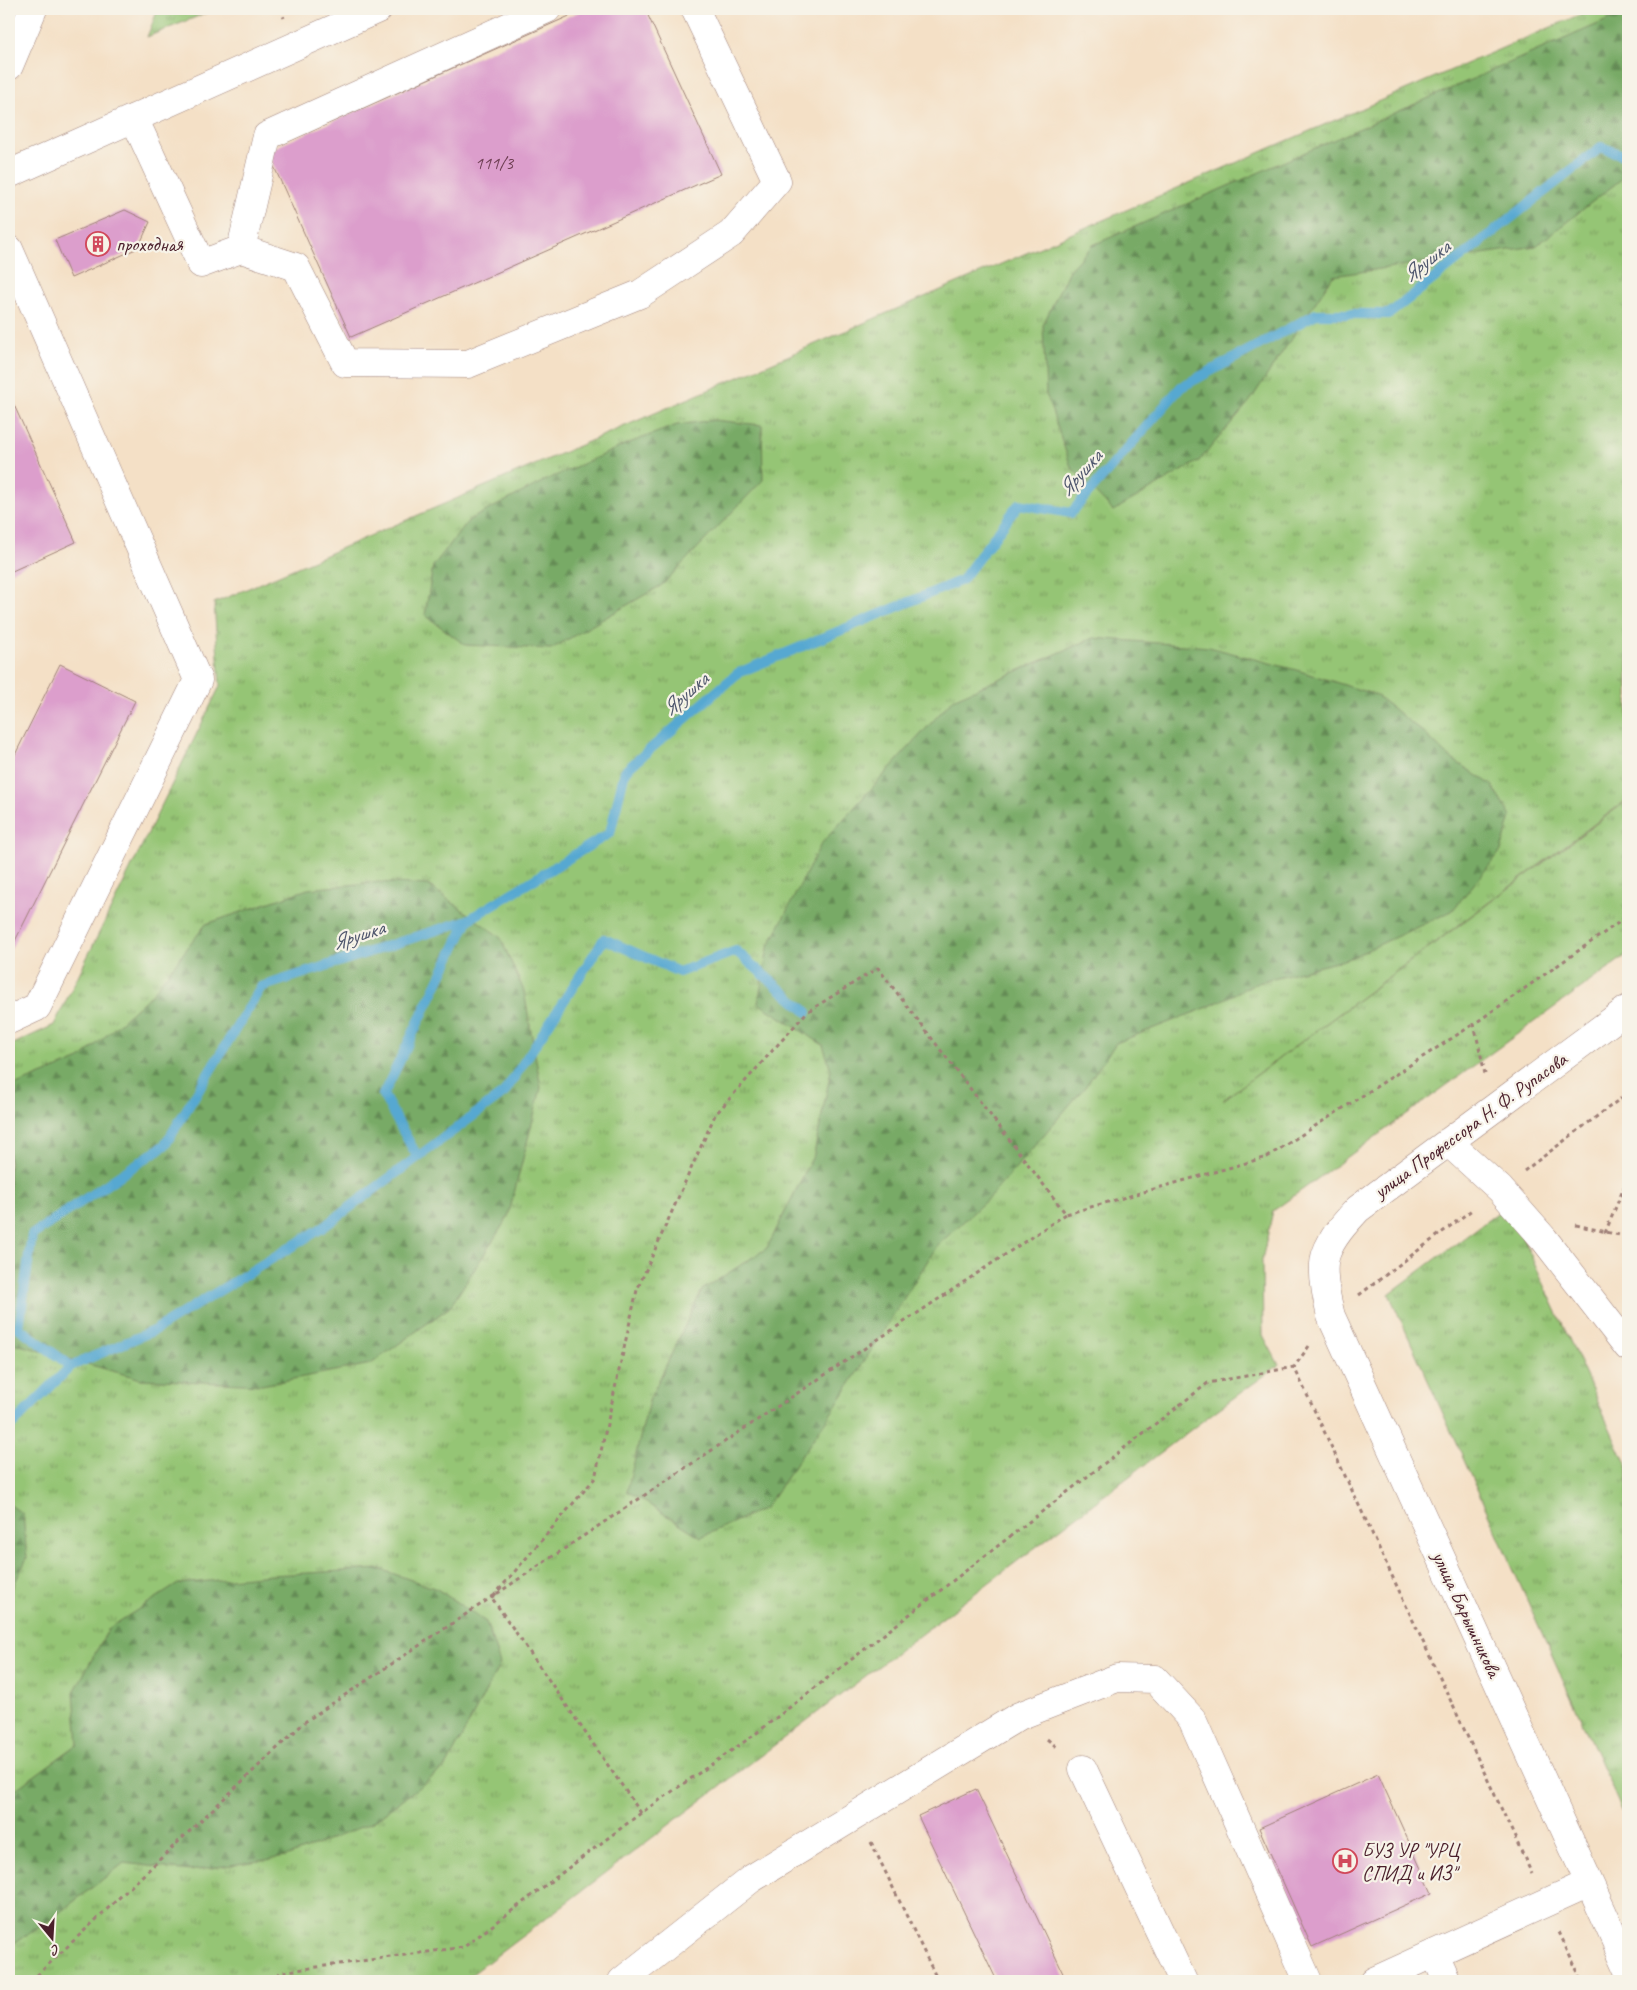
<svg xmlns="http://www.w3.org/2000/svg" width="1637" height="1990" viewBox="0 0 1637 1990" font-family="Caveat,sans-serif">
<defs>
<pattern id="grass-tufts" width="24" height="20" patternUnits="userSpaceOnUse" patternTransform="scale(1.25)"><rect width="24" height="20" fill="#95c575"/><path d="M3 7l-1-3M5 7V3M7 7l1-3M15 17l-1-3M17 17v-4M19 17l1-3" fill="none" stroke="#7c9f60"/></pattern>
<pattern id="forest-firs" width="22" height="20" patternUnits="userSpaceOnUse" patternTransform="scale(1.25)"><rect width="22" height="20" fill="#78aa66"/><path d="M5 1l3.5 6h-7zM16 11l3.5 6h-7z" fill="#648a54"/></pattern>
</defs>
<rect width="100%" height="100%" fill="#f7f3e8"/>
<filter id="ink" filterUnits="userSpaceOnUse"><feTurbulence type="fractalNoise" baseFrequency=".02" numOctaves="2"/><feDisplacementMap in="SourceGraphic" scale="10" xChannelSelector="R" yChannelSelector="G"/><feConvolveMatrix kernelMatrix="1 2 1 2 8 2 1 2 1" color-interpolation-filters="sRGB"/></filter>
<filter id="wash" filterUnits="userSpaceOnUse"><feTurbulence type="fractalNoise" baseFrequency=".0096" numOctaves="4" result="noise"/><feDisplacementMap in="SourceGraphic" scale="20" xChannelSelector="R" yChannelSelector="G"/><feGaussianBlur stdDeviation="1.12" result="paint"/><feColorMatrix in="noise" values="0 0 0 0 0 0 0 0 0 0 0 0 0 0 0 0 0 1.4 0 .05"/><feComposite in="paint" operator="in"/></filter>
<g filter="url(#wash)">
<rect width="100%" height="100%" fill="#f4e0c6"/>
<path fill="url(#grass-tufts)" stroke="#707250" d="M158 9H216L147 37Z
M1593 9H1628V799L1223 1100 1628 800V954L1273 1211 1262 1260 1263 1335 1279 1365 1217 1410 463 1981H9V1046L54 1025 220 686 214 603Z
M1508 1205 1628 1468V1824L1389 1294Z"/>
<path fill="url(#forest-firs)" stroke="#616448" d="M1628 11V174L1536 246 1333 276 1250 401 1199 461 1113 511 1071 467 1046 394 1043 325 1069 270 1093 245Z
M713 420 762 425 763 480 662 585 551 649 465 645 425 615 433 566 469 520 546 480 629 443 677 425Z
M1093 638 1209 647 1300 671 1376 695 1424 733 1449 757 1492 785 1511 817 1501 851 1452 911 1348 959 1258 982 1208 1007 1116 1043 1085 1087 993 1194 937 1246 834 1409 765 1508 701 1537 627 1491 649 1401 702 1290 767 1248 814 1154 831 1070 823 1045 758 1003 768 948 821 844 953 699Z
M378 882 428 885 500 937 524 991 541 1088 508 1217 450 1307 371 1364 262 1385 141 1379 9 1342V1088L80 1059 151 995 206 924 308 889Z
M9 1504 23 1514 27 1558 9 1595Z
M380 1569 437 1589 486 1622 500 1664 446 1767 371 1823 286 1857 190 1871 124 1863 42 1926 9 1946V1794L78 1744 74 1692 109 1628 178 1584 271 1575Z"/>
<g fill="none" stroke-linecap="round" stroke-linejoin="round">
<path stroke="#56a8d1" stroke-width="10" d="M417 1156 383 1095 468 920
M71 1366 155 1330 322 1228 504 1093 604 939 679 972 736 951 807 1012
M9 1428 71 1366 19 1328 32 1235 165 1145 261 987 468 920 610 833 625 771 738 673 962 580 1019 504 1071 513 1181 387 1316 314H1389L1601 147 1628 157"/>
</g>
<g id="blocks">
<path fill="#dc9ecc" d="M585 9H645L721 174 351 337 267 151Z
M125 210 150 222 138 248 71 278 55 240Z
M9 394 76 542 10 572 9 569Z
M60 664 135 701 9 953V767Z
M1378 1774 1432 1893 1312 1947 1259 1828Z
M976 1789 1067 1981H997L918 1816Z"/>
</g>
</g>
<g filter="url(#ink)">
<use href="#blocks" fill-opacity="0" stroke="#9f8078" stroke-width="1"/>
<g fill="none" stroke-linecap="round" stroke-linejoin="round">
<defs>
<path id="minor" d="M9 66 33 9
M134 118 201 264 241 249 296 267 345 363 468 364 640 294 731 234 777 181 695 9
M9 174 378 9
M9 249 198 680 37 1007 9 1020
M241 249 267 136 547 9
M1628 1009 1358 1209C1346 1222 1332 1237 1326 1254 1320 1270 1327 1300 1331 1316L1628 1968
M1448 1142 1500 1189 1544 1239 1628 1347
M1083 1769 1183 1981
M1435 1954 1447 1981
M622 1981 751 1879 1019 1716 1117 1678 1155 1679 1192 1719 1308 1981
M1374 1981 1589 1883"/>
</defs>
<use href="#minor" stroke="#9f8078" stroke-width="29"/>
<path stroke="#9f8078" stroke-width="3" stroke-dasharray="4 4" stroke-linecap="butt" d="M280 9 284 18
M1485 1074 1474 1024 1628 916
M1524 1171 1628 1093
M1576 1225 1628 1237
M1605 1233 1628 1178
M1359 1295 1473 1209
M1309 1346 1294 1367 1532 1874
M1047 1739 1059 1749
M641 1813 492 1598 595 1478 637 1290 715 1115 807 1012 878 968 1066 1214 1267 1157 1474 1024
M871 1842 938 1981
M1559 1932 1582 1981
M31 1981 306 1721 1066 1214
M271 1981 281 1972 464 1947 641 1813 754 1735 1208 1383 1294 1367"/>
<use href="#minor" stroke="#fff" stroke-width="28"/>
</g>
</g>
<defs>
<symbol id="building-ring" viewBox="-11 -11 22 22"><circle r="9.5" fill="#f7f3e8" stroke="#d1495b" stroke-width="1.5"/><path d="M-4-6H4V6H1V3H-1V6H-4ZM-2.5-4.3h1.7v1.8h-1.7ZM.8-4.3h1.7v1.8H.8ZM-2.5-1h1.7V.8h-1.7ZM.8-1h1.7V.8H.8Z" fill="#d1495b"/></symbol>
<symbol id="hospital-ring" viewBox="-11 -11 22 22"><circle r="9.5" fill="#f7f3e8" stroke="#d1495b" stroke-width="1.5"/><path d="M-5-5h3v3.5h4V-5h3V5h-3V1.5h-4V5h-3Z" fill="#d1495b"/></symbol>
</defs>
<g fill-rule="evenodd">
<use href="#building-ring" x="84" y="230" width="28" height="28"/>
<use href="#hospital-ring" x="1331" y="1847" width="28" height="28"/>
</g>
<g text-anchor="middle" stroke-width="4.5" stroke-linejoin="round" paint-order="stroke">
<g font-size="18" fill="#6e3f53">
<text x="494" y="169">111/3</text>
</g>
<g font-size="20" fill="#4a1f2b" stroke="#f7f3e8" text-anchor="start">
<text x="116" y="251">проходная</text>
<text x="1362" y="1857">БУЗ УР "УРЦ<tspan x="1362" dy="23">СПИД и ИЗ"</tspan></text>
</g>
<g font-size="20" fill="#4a1f2b" stroke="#f7f3e8">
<text transform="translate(1470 1125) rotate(-36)" y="7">улица Профессора Н. Ф. Рупасова</text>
<text transform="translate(1467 1614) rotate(65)" y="7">улица Барышникова</text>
</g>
<g font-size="21" font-style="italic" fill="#4f566d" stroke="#f7f3e8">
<text transform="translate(1426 261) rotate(-38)" y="7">Ярушка</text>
<text transform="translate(1080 473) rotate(-48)" y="7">Ярушка</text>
<text transform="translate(685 694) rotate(-41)" y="7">Ярушка</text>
<text transform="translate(358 935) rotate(-18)" y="7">Ярушка</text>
</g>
</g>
<rect width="1637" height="1990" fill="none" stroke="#f7f3e8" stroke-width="30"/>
<g transform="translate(52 1938) rotate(162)" stroke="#f7f3e8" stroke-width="4" paint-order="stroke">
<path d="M0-4L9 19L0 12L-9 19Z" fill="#4a1f2b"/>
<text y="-8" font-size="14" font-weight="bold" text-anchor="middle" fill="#4a1f2b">С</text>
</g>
</svg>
